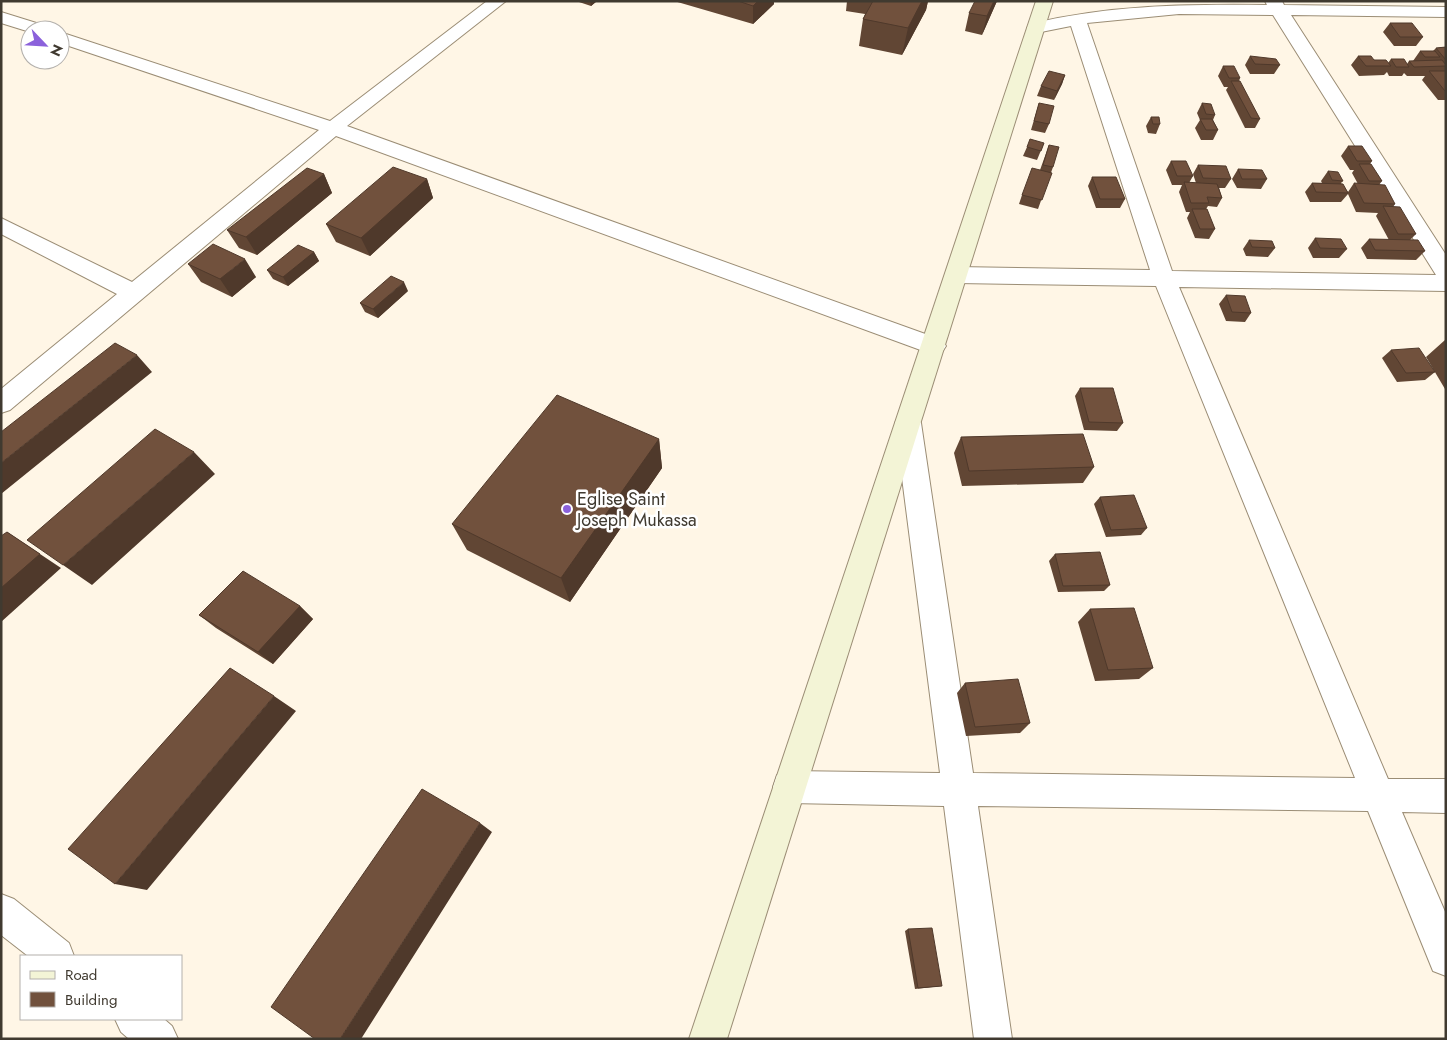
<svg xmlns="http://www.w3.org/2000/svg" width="1447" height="1040" viewBox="0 0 1447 1040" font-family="Jost,sans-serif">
<rect width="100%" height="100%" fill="#fff6e6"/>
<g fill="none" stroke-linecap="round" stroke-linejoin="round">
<defs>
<path id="street" d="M487 1H506L347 126 942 340 946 346 942 352 934 355 926 352 336 136 10 410 1 413V389L117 294 1 234V218L132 282 319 130 60 43V32L330 121Z
M1265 1H1282L1284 5 1446 7V17L1291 15 1446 255V291L1179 287 1388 779H1446V813L1402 812 1446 914V976L1433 971 1368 811 978 806 1012 1039H974L944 806 789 803 777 799 773 787 777 775 789 771 940 773 895 423 899 416 908 413 917 416 921 423 973 773 1355 778 1156 286 957 283 949 281 946 275 949 269 957 267 1150 270 1071 26 1036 33 1030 32 1027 28 1030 24C1109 5 1186 4 1267 5ZM1179 14 1273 15 1436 275 1172 271 1087 23Z
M1 12 46 26 49 30H30V32L1 23Z
M1 894 14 899 69 943 74 956H28L1 935Z
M115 1019H164L172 1026 178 1039H129L121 1032Z"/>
<path id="secondary" d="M1036 1H1053L727 1039H689Z"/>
</defs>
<use href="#street" stroke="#9b8d75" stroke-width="2"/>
<use href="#secondary" stroke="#9b8d75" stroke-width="2"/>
<use href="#street" fill="#fff" fill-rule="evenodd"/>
<use href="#secondary" fill="#f3f4d6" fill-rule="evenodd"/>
</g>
<path fill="#614634" d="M576 1H597L591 6Z
M674 1H774V4L753 24Z
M847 1H928L926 10 902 55 859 46 863 19 865 14 846 11Z
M997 1 982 35 965 31 969 13Z
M1435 1H1446V2H1436Z
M1390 23 1423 37 1416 46H1394L1383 32Z
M1446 47V100H1438L1422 80 1425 76H1407L1404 73 1402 76H1389L1387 72 1384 75 1359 76 1351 65 1358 56 1388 63 1391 59 1407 64 1409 61H1413L1420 51H1433L1436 48Z
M1250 56 1280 65 1274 74H1250L1245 65Z
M1223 66 1240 78 1239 81 1260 119 1255 128H1245L1226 90 1228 87H1224L1218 76Z
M1065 75 1062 84 1054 100 1037 96 1041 86Z
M1039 103 1049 124 1045 133 1031 130Z
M1202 103 1215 115 1213 120 1218 130 1213 140H1201L1195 128 1200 120 1197 113Z
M1151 117 1160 124 1156 134 1148 133 1146 126Z
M1044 143 1037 160 1023 156 1027 147Z
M1049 145 1053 167 1038 209 1019 204 1022 195 1040 170Z
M1348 146 1372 161 1370 164 1382 181 1379 185 1395 204 1393 207 1416 234 1410 240 1425 251 1416 260 1367 259 1361 248 1369 239 1389 240 1376 216 1378 213 1356 212 1348 194 1341 202H1310L1305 192 1312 183H1322L1321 181 1328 171 1343 181 1341 183 1348 192 1354 183 1358 184 1352 173 1354 170H1350L1341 156Z
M1171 161 1193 176 1189 183H1196L1193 174 1198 165 1231 179 1225 188H1219L1222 198 1217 207 1208 206 1206 209 1215 229 1209 239 1195 238 1187 218 1190 212H1186L1179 192 1182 185H1172L1166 170Z
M1238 169 1267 179 1261 189 1237 188 1232 179Z
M324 174 332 193 257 255 239 248 227 230Z
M1092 177 1125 199 1120 208H1096L1088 186Z
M427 179 433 198 370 256 336 242 326 224Z
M1315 238 1347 249 1339 258H1313L1308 248Z
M1249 240 1275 248 1268 257 1246 256 1243 249Z
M314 252 319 261 288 286 273 279 267 270Z
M188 264 256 277 232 297 201 282Z
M408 291 378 318 365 312 360 303Z
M1226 295 1251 313 1245 322 1226 321 1219 304Z
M1445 340H1446L1445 389 1426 357Z
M1391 350 1435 372 1425 380 1397 382 1382 358Z
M1080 388 1123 423 1117 431 1084 430 1075 396Z
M961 437 1094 467 1083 483 962 486 954 453Z
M659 439 662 468 570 602 467 550 452 524Z
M1100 497 1147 528 1141 535 1106 537 1094 504Z
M1055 554 1110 585 1104 591 1058 592 1049 561Z
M300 606 313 619 273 664 216 628 199 615Z
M1090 609 1153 668 1139 679 1095 681 1078 622Z
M965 683 1030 723 1020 733 966 736 957 693Z
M908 929 942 986 915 989 905 931Z"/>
<path fill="#4f392b" d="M590 1H597L591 6Z
M758 1H774V4L753 24V6Z
M922 1H928L926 10 902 55 908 28Z
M994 1H997L982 35 987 16Z
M1065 75 1062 84 1054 100 1057 91Z
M324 174 332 193 257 255 246 237Z
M427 179 433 198 370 256 361 238Z
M314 252 319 261 288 286 283 277Z
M245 259 256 277 232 297 220 279Z
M404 282 408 291 378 318 373 309Z
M137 355 152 372 1 494V463Z
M659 439 662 468 570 602 561 578Z
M194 452 215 474 92 585 63 565Z
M7 532 61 568 1 622V588Z
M300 606 313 619 273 664 258 652Z
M274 696 296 711 147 890 115 884Z
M480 823 492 832 361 1039H340Z"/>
<path fill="#71513d" stroke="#4f392b" d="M738 1H758L753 6Z
M873 1H922L908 28 863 19Z
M975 1H994L987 16 969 13Z
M1390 23H1412L1423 37H1400Z
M1446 47V60L1436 48Z
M1420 51H1435L1440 57H1425Z
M1250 56 1276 59 1280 65 1255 64Z
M1358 56H1371L1374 60H1386L1391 66H1366Z
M1391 59H1404L1409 67H1396Z
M1442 60 1446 65V66L1414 67 1409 61Z
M1223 66H1234L1240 78H1229Z
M1049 71 1065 75 1057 91 1041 86Z
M1429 71H1446V91H1445Z
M1231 81H1240L1260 119 1251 118Z
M1039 103 1054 106 1049 124 1034 121Z
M1202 103 1211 104 1215 115 1206 114Z
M1151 117H1159L1160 124H1153Z
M1200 119H1212L1218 130H1206Z
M1030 139 1044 143 1041 151 1027 147Z
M1049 145 1059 147 1053 167 1043 165Z
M1348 146H1362L1372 161H1357Z
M1171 161H1186L1193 176H1177Z
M1359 164H1371L1382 181H1369Z
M1198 165 1226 166 1231 179 1203 178Z
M393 167 427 179 361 238 326 224Z
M307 168 324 174 246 237 227 230Z
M1032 168 1052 173 1042 200 1022 195Z
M1238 169 1262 170 1267 179H1242Z
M1328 171 1338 172 1343 181 1332 180Z
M1092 177H1116L1125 199H1100Z
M1184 182 1217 184 1222 198 1207 197 1209 203H1191Z
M1312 183 1343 184 1348 193 1316 192Z
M1354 183 1385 185 1395 204 1364 203Z
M1383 206 1400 207 1416 234H1398Z
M1192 209H1207L1215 229H1200Z
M1315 238 1341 239 1347 249 1320 248Z
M1369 239 1418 240 1425 251 1375 250Z
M1249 240 1272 241 1275 248 1252 247Z
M213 244 245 259 220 279 188 264Z
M298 245 314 252 283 277 267 270Z
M391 276 404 282 373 309 360 303Z
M1226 295 1245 296 1251 313 1232 312Z
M115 343 137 355 1 463V432Z
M1419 348 1435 372 1406 373 1391 350Z
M1080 388H1113L1123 423 1089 422Z
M557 395 659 439 561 578 452 524Z
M155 429 194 452 63 565 27 540Z
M1083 434 1094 467 969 471 961 437Z
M1134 495 1147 528 1111 530 1100 497Z
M7 532 40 554 1 588V536Z
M1100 552 1110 585 1063 586 1055 554Z
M243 571 300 606 258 652 199 615Z
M1134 608 1153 668 1108 670 1090 609Z
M230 668 274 696 115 884 68 849Z
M1018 679 1030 723 975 727 965 683Z
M422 789 480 823 340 1039H315L271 1007Z
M932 928 942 986 918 988 908 929Z"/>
<circle fill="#8b61db" stroke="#fff" stroke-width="2" cx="567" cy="509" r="5"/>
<g text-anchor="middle" stroke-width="5" stroke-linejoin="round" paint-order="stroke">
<g font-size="18" fill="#403a30" stroke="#fff" text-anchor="start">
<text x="577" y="505">Eglise Saint<tspan x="577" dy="21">Joseph Mukassa</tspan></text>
</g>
</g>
<rect width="1447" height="1040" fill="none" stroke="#403a30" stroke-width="5"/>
<rect x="20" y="955" width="162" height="65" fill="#ffffff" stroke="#b3b0ac"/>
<rect x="30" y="971" width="25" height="8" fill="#f3f4d6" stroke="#b3b0ac"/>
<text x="65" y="980" font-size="15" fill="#403a30">Road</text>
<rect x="30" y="992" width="25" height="15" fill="#71513d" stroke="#b3b0ac"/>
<text x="65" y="1005" font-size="15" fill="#403a30">Building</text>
<g transform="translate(45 45) rotate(115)"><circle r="24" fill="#ffffff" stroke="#b3b0ac"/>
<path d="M0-4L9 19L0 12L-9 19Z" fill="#8b61db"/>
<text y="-8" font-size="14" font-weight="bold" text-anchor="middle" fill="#403a30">N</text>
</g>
</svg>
